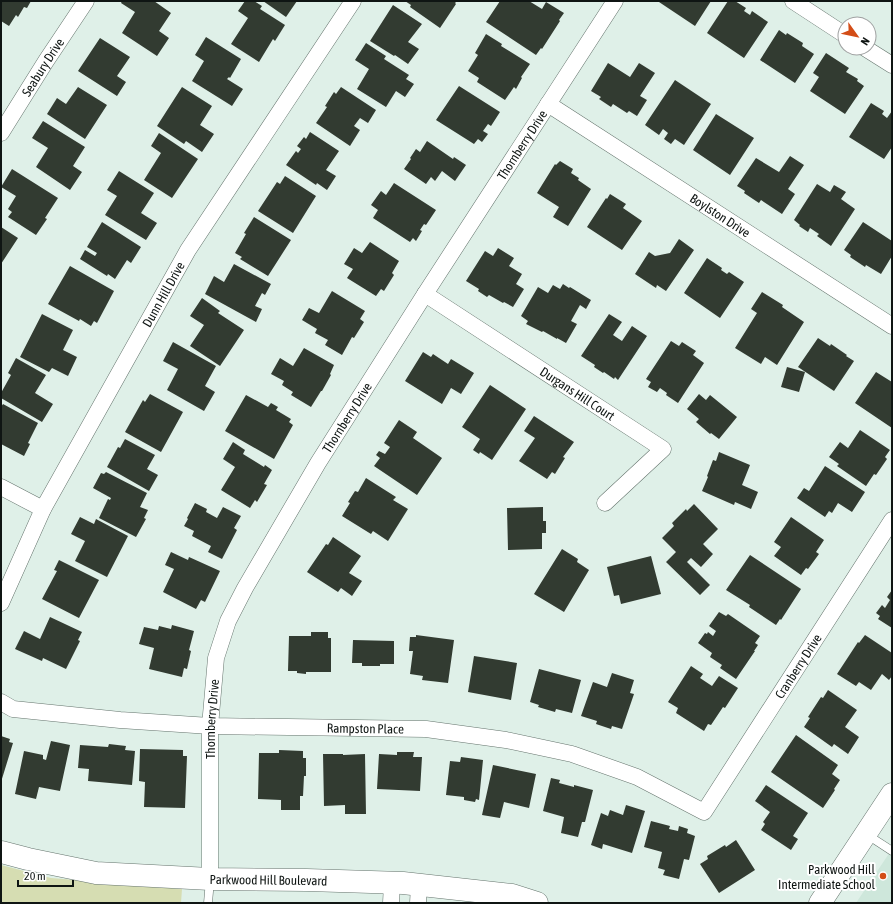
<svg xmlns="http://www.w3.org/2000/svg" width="893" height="904" viewBox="0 0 893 904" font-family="'Asap Condensed',sans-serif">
<rect width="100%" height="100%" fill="#dff0e8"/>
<path fill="#cee7db" d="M892 849V903H856Z"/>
<path fill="#d6ddb2" d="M1 865 51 878 182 889 181 903H1Z"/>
<path fill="#323b31" d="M1 1H31L27 8 24 7 18 17 16 15 9 26 1 21Z
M122 1H154L171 13 159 31 169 38 157 56 122 33 135 12 121 3Z
M245 1H254L262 6 260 9 285 25 275 41 273 39 259 62 231 44 248 18 238 11Z
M263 1H297L286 17Z
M405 1H457L455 3 456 4 440 28 410 7 411 5Z
M500 1H529L542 9 546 2 564 13 559 20 560 21 542 49 541 48 536 55 486 22Z
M660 1H711L695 26 659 2Z
M728 1H735L746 8 744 11 750 15 752 11 768 22 744 58 707 33Z
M393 5 422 24 408 42 419 49 408 64 395 55 394 56 370 41Z
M779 30 786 35 787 33 803 43 802 46 814 54 795 83 760 60Z
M486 34 502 44 501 46 530 64 521 77 522 78 516 89 514 87 505 100 477 82 479 78 468 71 478 55 475 53Z
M206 37 241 59 230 78 229 77 227 79 243 89 232 106 192 81 204 61 195 55Z
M100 38 130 57 117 76 126 82 117 96 78 71Z
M366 43 386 56 384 59 409 75 406 79 414 84 405 97 396 91 386 107 357 89 369 69 355 60Z
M826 53 849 68 846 72 858 79 857 81 864 86 845 114 810 91 819 77 813 73Z
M608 63 630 77 639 63 655 73 640 96 647 100 637 116 629 111 627 113 613 104 611 107 599 99 601 97 591 91Z
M675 80 711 104 684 145 675 139 671 144 664 139 668 133 663 129 659 135 645 125Z
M459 86 500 112 491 126 488 124 483 131 488 134 482 142 478 139 474 144 436 120Z
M78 87 107 105 85 139 47 114 57 98 66 104Z
M182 87 212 106 200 125 214 134 202 152 186 141 184 144 157 126Z
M341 87 376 110 368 123 360 118 354 126 360 130 350 146 316 123 327 107 325 106 334 92 336 94Z
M871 103 884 111 882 114 887 118 892 111V147L884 159 849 137Z
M716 114 754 138 730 175 693 150Z
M43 121 85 147 73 166 82 172 70 190 36 167 48 148 32 138Z
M310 132 339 151 326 170 336 176 327 190 317 183 316 185 286 165 296 151 298 153 301 149 297 146 304 137 306 139Z
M159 133 198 159 172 198 144 180 161 153 151 146Z
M427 141 453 159 454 157 466 165 455 181 442 171 435 181 431 177 426 184 404 169 411 159 410 158 416 149 420 152Z
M790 156 804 165 788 189 795 194 782 214 761 200 759 203 744 193 745 191 737 186 756 158 779 172Z
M560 161 573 169 571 173 579 178 578 180 591 189 568 226 553 217 559 207 537 193 555 164 556 165Z
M12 169 58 198 45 218 47 219 36 235 8 217 12 212 8 209 16 196 1 187Z
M119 171 154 193 141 213 157 223 146 240 105 215 117 196 107 190Z
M285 176 316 196 293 233 258 211 277 182 280 184Z
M394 183 436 210 426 225 424 224 420 230 422 231 416 241 413 238 410 242 373 218 378 210 371 205 381 191 386 195Z
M817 184 830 192 834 185 846 192 841 199 855 209 831 246 817 236 819 234 810 228 808 232 799 226 800 225 794 220Z
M610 194 626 204 623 208 642 221 622 250 587 227 606 198 607 199Z
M254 217 291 240 268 276 240 259 242 257 235 253 246 234 244 233Z
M102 222 141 247 131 263 127 260 115 279 108 274 107 276 80 259 85 250 95 256 97 253 87 247Z
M863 222 892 241V256L881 274 866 265 865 267 850 257 851 255 844 250Z
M1 227 18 238 1 264Z
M679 239 694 250 666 291 657 285 656 288 635 274 649 252 655 256 670 253Z
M370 242 399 261 392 273 394 275 384 291 381 289 376 296 347 278 353 269 344 264 354 248 362 253Z
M498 248 514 258 509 266 522 274 516 284 524 289 513 307 504 302 503 303 489 295 487 297 478 291 479 289 466 281 485 251 493 256Z
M707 258 722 268 721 270 727 274 729 272 744 282 720 318 684 293Z
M234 264 271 284 265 295 262 293 255 306 262 309 256 322 205 294 214 276 224 282Z
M70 266 114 291 97 323 94 321 91 326 80 319 79 321 48 304Z
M563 284 569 288 570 287 591 300 586 309 580 305 571 321 577 324 566 343 557 338V339L543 331 542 332 526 324 528 321 521 316 538 287 548 293 553 285 560 289Z
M332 291 365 311 360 319 364 322 354 338 352 337 342 355 325 345 328 340 315 333 317 329 302 320 309 308 319 313Z
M762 292 783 305 782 307 804 322 777 365 765 357 761 364 735 348 757 313 751 309Z
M202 298 220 311 218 313 244 330 220 366 190 346 204 325 190 316Z
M42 314 73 330 63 350 77 357 68 376 52 368 49 372 20 357Z
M609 314 622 322 613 335 622 341 632 326 647 336 618 380 615 377 614 379 604 372 603 373 594 367 595 365 581 356Z
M818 338 830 346 831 344 847 355 846 356 854 361 834 391 798 367Z
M671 341 679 346 682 342 696 351 693 355 704 363 678 403 666 395 667 393 660 388 657 392 648 387 651 382 646 379Z
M173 342 216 366 205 386 215 392 204 411 167 390 178 369 163 361Z
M304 348 334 365 330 374 331 375 322 391H321L311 407 291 395 293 392 282 385 284 381 271 374 280 358 293 366Z
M423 352 431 357 433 354 448 364 451 359 474 373 461 394 451 388 442 404 405 381Z
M16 358 46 375 35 393 53 404 42 422 1 398V393L11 375 8 373Z
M787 367 805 372 799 392 781 387Z
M876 372 892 382V428L855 403Z
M490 385 526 409 492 460 480 452 479 454 473 450 480 439 462 427Z
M150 394 183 412 161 452 125 432 143 400 145 402Z
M699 394 706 400 710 395 737 417 719 439 711 433 710 434 696 422 699 419 687 409Z
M246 395 268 407 271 403 278 407 276 410 291 419 289 422 293 425 274 459 225 431Z
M3 404 38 423 28 443 30 444 24 456 1 444V407Z
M534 416 574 442 563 457 565 458 555 474 552 472 547 479 519 461 535 438 524 431Z
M399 420 417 432 413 438 442 458 417 495 374 466 380 458 376 455 379 451 385 454 390 447 384 443Z
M860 430 890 450 885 457 887 459 876 475 874 474 866 486 837 466 839 464 829 457 840 442 848 448Z
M125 439 155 455 147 469 158 475 149 491 107 467 118 447 120 448Z
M233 442 245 450 243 454 264 467 265 465 272 470 264 484 267 485 257 502 255 500 250 508 221 490 235 467 223 459Z
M719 452 750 465 742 485 758 492 751 509 735 502 734 505 702 491 708 477 707 476 713 460 716 461Z
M825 466 865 492 852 512 838 503 832 513 829 511 825 517 797 498 804 488 809 491Z
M106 472 147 493 140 507 148 510 144 518 146 519 136 537 99 518 108 499 110 500 111 498 93 488 101 473 104 474Z
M366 478 396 497 393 500 408 509 388 541 373 531 371 534 342 516 350 503 348 502 355 491 358 492Z
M195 503 207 509 206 512 217 518 223 507 241 516 234 528 237 530 222 559 208 552 211 546 192 536 194 531 184 526 188 519 187 518Z
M694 504 718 529 703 544 713 554 701 567 691 558 687 562 710 585 700 595 666 562 676 552 662 538 674 526 672 523 686 509 687 511Z
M543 507V521H546V533H542V549L508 550 507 508Z
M80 517 94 524 96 519 128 536 107 577 75 561 85 541 71 534Z
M791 517 824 540 816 552 819 554 808 569 806 568 801 575 774 556 781 547 774 542Z
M333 537 361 556 349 573 362 581 352 596 341 588 338 592 307 572 326 544 328 545Z
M562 549 578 559 577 562 589 570 564 612 534 594Z
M171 552 188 560 189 557 220 571 205 602 201 600 196 609 163 592 174 569 165 565Z
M750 555 801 589 781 620 780 619 776 625 749 607 750 605 726 590Z
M651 556 661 594 621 604 619 595 614 596 607 567Z
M59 560 99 580 79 618 42 599 57 571 54 570Z
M892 590V628L878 619 880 616 876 613 882 605 885 608 890 600 887 597Z
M719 612 726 616 728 614 760 636 755 643 758 645 754 651H755L736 679 720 668 722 665 710 657 712 653 698 643 705 633 707 634 708 632 713 636 716 631 709 626Z
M50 617 82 632 78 640 80 641 66 669 43 658 42 661 15 649 24 631 40 639Z
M172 625 194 631 189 650 191 651 187 669 184 668 182 677 149 669 154 648 139 644 144 627 158 630 159 626 171 629Z
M311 632H328V638H331V672H306V674L297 673V671H288L289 636H311Z
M416 635 454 640 448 683 422 680 423 676 410 674 413 651H409L410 637H416Z
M865 635 892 653V676L889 680 882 674 871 690 859 682 856 686 837 674 858 642 859 643Z
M353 640 394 641V664H380V666H362V663H352Z
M474 656 517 663 511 700 468 692Z
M691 666 703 674 700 678 712 686 719 676 738 688 725 708 723 707 711 725 708 724 704 731 676 713 678 708 668 702Z
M539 669 581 680 572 713 556 709 555 712 538 707 539 705 530 702Z
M612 673 634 680 630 693 634 694 622 729 612 726 611 729 596 724 597 721 581 716 593 682 607 687Z
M828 690 857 710 845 727 859 737 848 754 834 744 832 747 804 727 810 718 808 717 821 697 823 698Z
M796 735 838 765 832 774 840 780 834 789 835 790 823 808 771 772Z
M1 736 10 739 9 742 13 743 1 782Z
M51 741 70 745 60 791 39 787 36 799 15 794 24 751 43 755V759L46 760Z
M109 744 126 746 125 750 135 751 132 785 88 781 89 769 78 768 80 745 108 747Z
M140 749 183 750V756H187L185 808 144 807 145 782 139 781Z
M279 750 303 751V758H306V776H304L303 796H300V810H281V800L258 799 259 753H279Z
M397 752H414L413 757H422L420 791 377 789 379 754 397 755Z
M323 754H343V755L365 754 366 814H345V805L324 806Z
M461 757 483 760 479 800 476 799 475 802 464 800V797L446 795 450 761 460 762Z
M493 765 536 774 529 808 504 802 500 818 482 815Z
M551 778 560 780 559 783 574 787V785L593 790 585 822H582L578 837 561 833 564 817 543 811Z
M766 785 808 813 793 836 798 839 791 850 761 830 765 824 763 822 770 812 755 801Z
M626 805 645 811 632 853 603 844 602 849 591 845 601 813 608 816 610 810 623 815Z
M651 821 670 826 669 829 678 831 679 826 688 829 687 833 695 836 689 860 684 859 679 879 663 875 665 870 658 868 662 852 644 847Z
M736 840 755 870 719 893 700 864 708 859 707 856 725 845 726 847Z"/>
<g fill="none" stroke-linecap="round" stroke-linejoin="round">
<defs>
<path id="lane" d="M866 834 892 851
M208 903 210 880"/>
<g id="street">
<path d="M793 1 845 35"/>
<path d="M865 48 892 65"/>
<path id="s1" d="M548 104 892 326"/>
<path id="s2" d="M1 133 46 61 86 1"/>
<path id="s3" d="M425 294 663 449 605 503"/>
<path d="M1 487 43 509"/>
<path id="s4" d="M1 603 43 509 188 250 353 1"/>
<path id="s5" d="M1 702 13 709 120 720 210 726 426 729 506 740 572 754 637 777 704 812 892 520"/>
<path id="s6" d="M210 879V726L216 658 228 621 245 588 318 463 425 294 615 1"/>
<path d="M391 903 392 883"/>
<path d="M418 903 419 885"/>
</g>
<g id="secondary">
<path id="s7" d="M1 852 28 859 96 873 210 879 307 880 403 883 512 895 537 903"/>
<path d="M820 903 892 794"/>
</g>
</defs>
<use href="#lane" stroke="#65746d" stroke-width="9"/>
<use href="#street" stroke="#65746d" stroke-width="17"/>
<use href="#secondary" stroke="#65746d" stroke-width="23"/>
<use href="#lane" stroke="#fff" stroke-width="8"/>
<use href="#street" stroke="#fff" stroke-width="16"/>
<use href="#secondary" stroke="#fff" stroke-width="22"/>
</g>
<circle fill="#d34d17" stroke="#fff" stroke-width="1.5" cx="883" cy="876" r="4"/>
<g text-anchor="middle" stroke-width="4" stroke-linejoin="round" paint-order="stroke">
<g font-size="13" fill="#0f1513" stroke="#fff">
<text dy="5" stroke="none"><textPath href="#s2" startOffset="78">Seabury Drive</textPath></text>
<text dy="5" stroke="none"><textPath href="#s6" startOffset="820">Thornberry Drive</textPath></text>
<text dy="5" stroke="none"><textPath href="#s1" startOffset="205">Boylston Drive</textPath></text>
<text dy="5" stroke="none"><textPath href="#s4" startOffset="349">Dunn Hill Drive</textPath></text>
<text dy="5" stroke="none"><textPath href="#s3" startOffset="182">Durgans Hill Court</textPath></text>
<text dy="5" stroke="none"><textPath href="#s6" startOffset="496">Thornberry Drive</textPath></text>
<text dy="5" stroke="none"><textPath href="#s5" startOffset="894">Cranberry Drive</textPath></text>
<text dy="5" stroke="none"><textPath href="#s6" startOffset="160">Thornberry Drive</textPath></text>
<text dy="5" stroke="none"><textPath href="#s5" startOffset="367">Rampston Place</textPath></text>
<text dy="5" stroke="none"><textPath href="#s7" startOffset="270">Parkwood Hill Boulevard</textPath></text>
</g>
<g font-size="13" fill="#0f1513" stroke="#fff" text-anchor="end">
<text x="875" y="874">Parkwood Hill<tspan x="875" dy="15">Intermediate School</tspan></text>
</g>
</g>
<rect width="893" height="904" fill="none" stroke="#0f1513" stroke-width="4"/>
<g transform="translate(857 36) rotate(123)"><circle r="19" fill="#ffffff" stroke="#9fa1a1"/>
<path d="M0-3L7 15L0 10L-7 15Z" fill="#d34d17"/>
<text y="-6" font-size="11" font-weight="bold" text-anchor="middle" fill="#0f1513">N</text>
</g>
<path d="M18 880v6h55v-6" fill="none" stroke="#0f1513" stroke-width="2"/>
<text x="24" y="880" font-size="12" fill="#0f1513" stroke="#ffffff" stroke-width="3" paint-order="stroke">20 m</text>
</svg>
